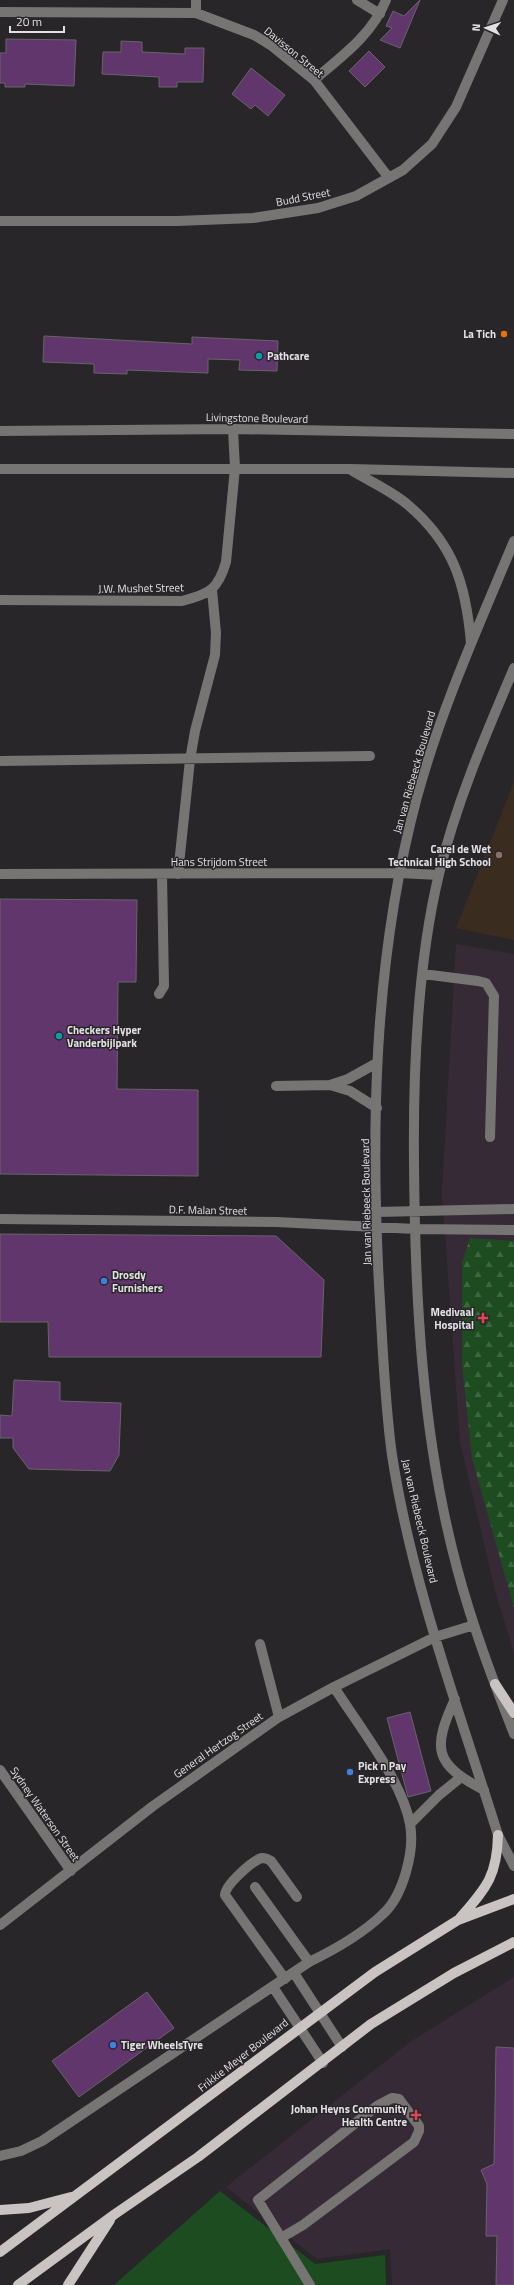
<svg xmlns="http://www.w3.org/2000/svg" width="514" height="2285" viewBox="0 0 514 2285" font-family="'Titillium Web',sans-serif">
<defs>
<pattern id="forest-firs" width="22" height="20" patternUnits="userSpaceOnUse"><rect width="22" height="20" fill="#1e4c21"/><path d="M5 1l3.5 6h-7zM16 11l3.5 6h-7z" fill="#3e6641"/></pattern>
</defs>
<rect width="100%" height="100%" fill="#29262a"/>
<path fill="#3a2c1f" d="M514 782V940L456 928Z"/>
<path fill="#372a37" d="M456 944 514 954V1653L496 1594 460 1442 442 1193Z
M514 1977V2285H392L390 2249 317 2259 226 2187 410 2042Z"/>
<path fill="url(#forest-firs)" d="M470 1238 514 1241V1608L472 1458 462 1364V1263Z"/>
<path fill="#1e4c21" d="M220 2191 315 2264 385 2255 386 2285H114Z"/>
<path fill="#61366d" stroke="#686469" d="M420 0 400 48 380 40 392 28 386 26 393 11 404 16Z
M6 39 76 40 74 86 25 84V87H5V83H0V53H6Z
M121 41 142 42V52L185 54V48H204L203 82H177V87H159V77L102 74 103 52H121Z
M369 51 385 67 365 87 349 71Z
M251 68 285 95 268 116 255 105 251 109 232 94Z
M44 336 192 344V337L278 341 277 371 239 370 240 360 208 359V373L127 370V374L94 373V364L43 362Z
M0 899 137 900 136 982H118L117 1089 198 1090V1176L0 1174Z
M0 1234 276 1236 324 1280 321 1357H49L48 1322H0Z
M14 1380 60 1382V1401L121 1403 119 1455 110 1471 29 1469 13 1448V1438H0V1415L12 1416Z
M410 1712 431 1791 408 1797 387 1718Z
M147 1992 174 2028 79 2097 52 2061Z
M496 2047 514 2048V2285H496L497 2236H486L487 2184 481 2170 494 2164Z"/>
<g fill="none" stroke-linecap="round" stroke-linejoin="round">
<path stroke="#777574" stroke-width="10" d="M357 0 380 14
M0 12 196 13 254 35 272 46 314 80 389 178
M196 13V0
M314 80C342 56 372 35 386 0
M0 221H177L253 218 318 208 356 196 403 170 432 144 456 107 503 0
M0 431 233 429 514 434
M0 469H350L514 473
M351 470C369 481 392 491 408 505 454 544 466 585 471 643
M514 541C479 625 441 709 417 797 373 961 370 1134 380 1302 383 1353 385 1405 392 1455 412 1585 459 1710 498 1835L514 1866
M0 600 182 601C209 594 218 590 226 562L235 468 233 429
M514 668C485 736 456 803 439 874 417 965 413 1072 414 1164 415 1300 422 1437 457 1568 472 1625 493 1680 514 1734
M0 761 370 756
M0 874 399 873 439 875
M178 874 190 760 195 731 215 655 216 633 212 590
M423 974 478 981 486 983 494 996 490 1137
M159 994 164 986 162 874
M330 1085 350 1091 377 1108
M276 1086 330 1085 348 1079 377 1063
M376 1212 514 1209
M0 1219 277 1222 415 1229 514 1230
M260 1644 279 1717
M455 1699C432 1749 434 1764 484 1790
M0 1770 71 1871
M410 1824 439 1795 460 1778
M255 1887 309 1962
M0 1925 153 1806 279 1717 334 1687 435 1637 474 1625
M294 1973 342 2047
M285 1979 225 1895C225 1885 253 1860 262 1858 266 1858 268 1859 271 1861L297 1897
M273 1987 323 2063
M0 2156 21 2151 42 2141 309 1962C334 1950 362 1934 383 1914 403 1896 415 1851 410 1824 402 1780 358 1725 334 1687
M281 2238 303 2225 414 2142 419 2131V2126L399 2099 392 2098 377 2106 258 2200 310 2285"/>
<path stroke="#c9c3c2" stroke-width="10" d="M495 1684 514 1713
M460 1918C486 1888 497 1877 498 1835
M0 2210 29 2208 71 2197
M0 2252 375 1972 458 1920 514 1899
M18 2285 115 2214 198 2157 371 2024 454 1973 514 1942
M68 2285 110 2220"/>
</g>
<circle fill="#e8710a" stroke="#29262a" stroke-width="1.5" cx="504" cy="334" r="4"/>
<g fill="#0f9aa8" stroke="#29262a" stroke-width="1.5">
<circle cx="259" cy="356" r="4"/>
<circle cx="59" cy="1036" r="4"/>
</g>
<circle fill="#8d6e63" stroke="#29262a" stroke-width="1.5" cx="499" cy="855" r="4"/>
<g fill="#3f7fe0" stroke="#29262a" stroke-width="1.5">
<circle cx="104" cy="1281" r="4"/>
<circle cx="350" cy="1772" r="4"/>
<circle cx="113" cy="2045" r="4"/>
</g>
<g fill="#e0444e" stroke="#29262a" stroke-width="1.5">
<path d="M481 1312h4v4h4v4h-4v4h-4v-4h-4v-4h4z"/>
<path d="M414 2109h4v4h4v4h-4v4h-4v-4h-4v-4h4z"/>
</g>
<g text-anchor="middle" stroke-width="3" stroke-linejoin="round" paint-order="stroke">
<g font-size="11" fill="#e2e0e3" stroke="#29262a">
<text transform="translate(294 52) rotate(39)" y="4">Davisson Street</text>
<text transform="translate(303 197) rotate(-11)" y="4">Budd Street</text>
<text transform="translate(257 418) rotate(1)" y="4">Livingstone Boulevard</text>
<text transform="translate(141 588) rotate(-1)" y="4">J.W. Mushet Street</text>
<text transform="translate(414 772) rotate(-74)" y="4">Jan van Riebeeck Boulevard</text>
<text x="219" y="866">Hans Strijdom Street</text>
<text transform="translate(366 1202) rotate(-91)" y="4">Jan van Riebeeck Boulevard</text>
<text transform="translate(208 1210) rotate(1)" y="4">D.F. Malan Street</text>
<text transform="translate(420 1521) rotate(77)" y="4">Jan van Riebeeck Boulevard</text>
<text transform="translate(218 1745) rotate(-35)" y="4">General Hertzog Street</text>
<text transform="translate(45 1814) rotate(55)" y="4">Sydney Waterson Street</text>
<text transform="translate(243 2055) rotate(-38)" y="4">Frikkie Meyer Boulevard</text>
</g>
<g font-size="11" font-weight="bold" fill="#e2e0e3" stroke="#29262a" text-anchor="start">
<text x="496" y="338" text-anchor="end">La Tich</text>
<text x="267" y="360">Pathcare</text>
<text x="491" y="853" text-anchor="end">Carel de Wet<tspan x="491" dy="13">Technical High School</tspan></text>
<text x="67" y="1034">Checkers Hyper<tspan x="67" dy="13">Vanderbijlpark</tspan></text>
<text x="112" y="1279">Drosdy<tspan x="112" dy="13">Furnishers</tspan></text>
<text x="474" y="1316" text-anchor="end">Medivaal<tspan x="474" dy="13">Hospital</tspan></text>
<text x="358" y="1770">Pick n Pay<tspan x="358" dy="13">Express</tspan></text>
<text x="121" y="2049">Tiger WheelsTyre</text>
<text x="407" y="2113" text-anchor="end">Johan Heyns Community<tspan x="407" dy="13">Health Centre</tspan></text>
</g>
</g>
<g transform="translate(486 28) rotate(273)" stroke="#29262a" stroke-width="3" paint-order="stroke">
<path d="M0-3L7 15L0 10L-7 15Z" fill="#e2e0e3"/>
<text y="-6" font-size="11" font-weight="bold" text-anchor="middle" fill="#e2e0e3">N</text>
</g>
<path d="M10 26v6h54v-6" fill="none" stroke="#e2e0e3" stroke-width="2"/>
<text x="16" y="26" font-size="12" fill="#e2e0e3" stroke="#29262a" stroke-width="3" paint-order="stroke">20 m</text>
</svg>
